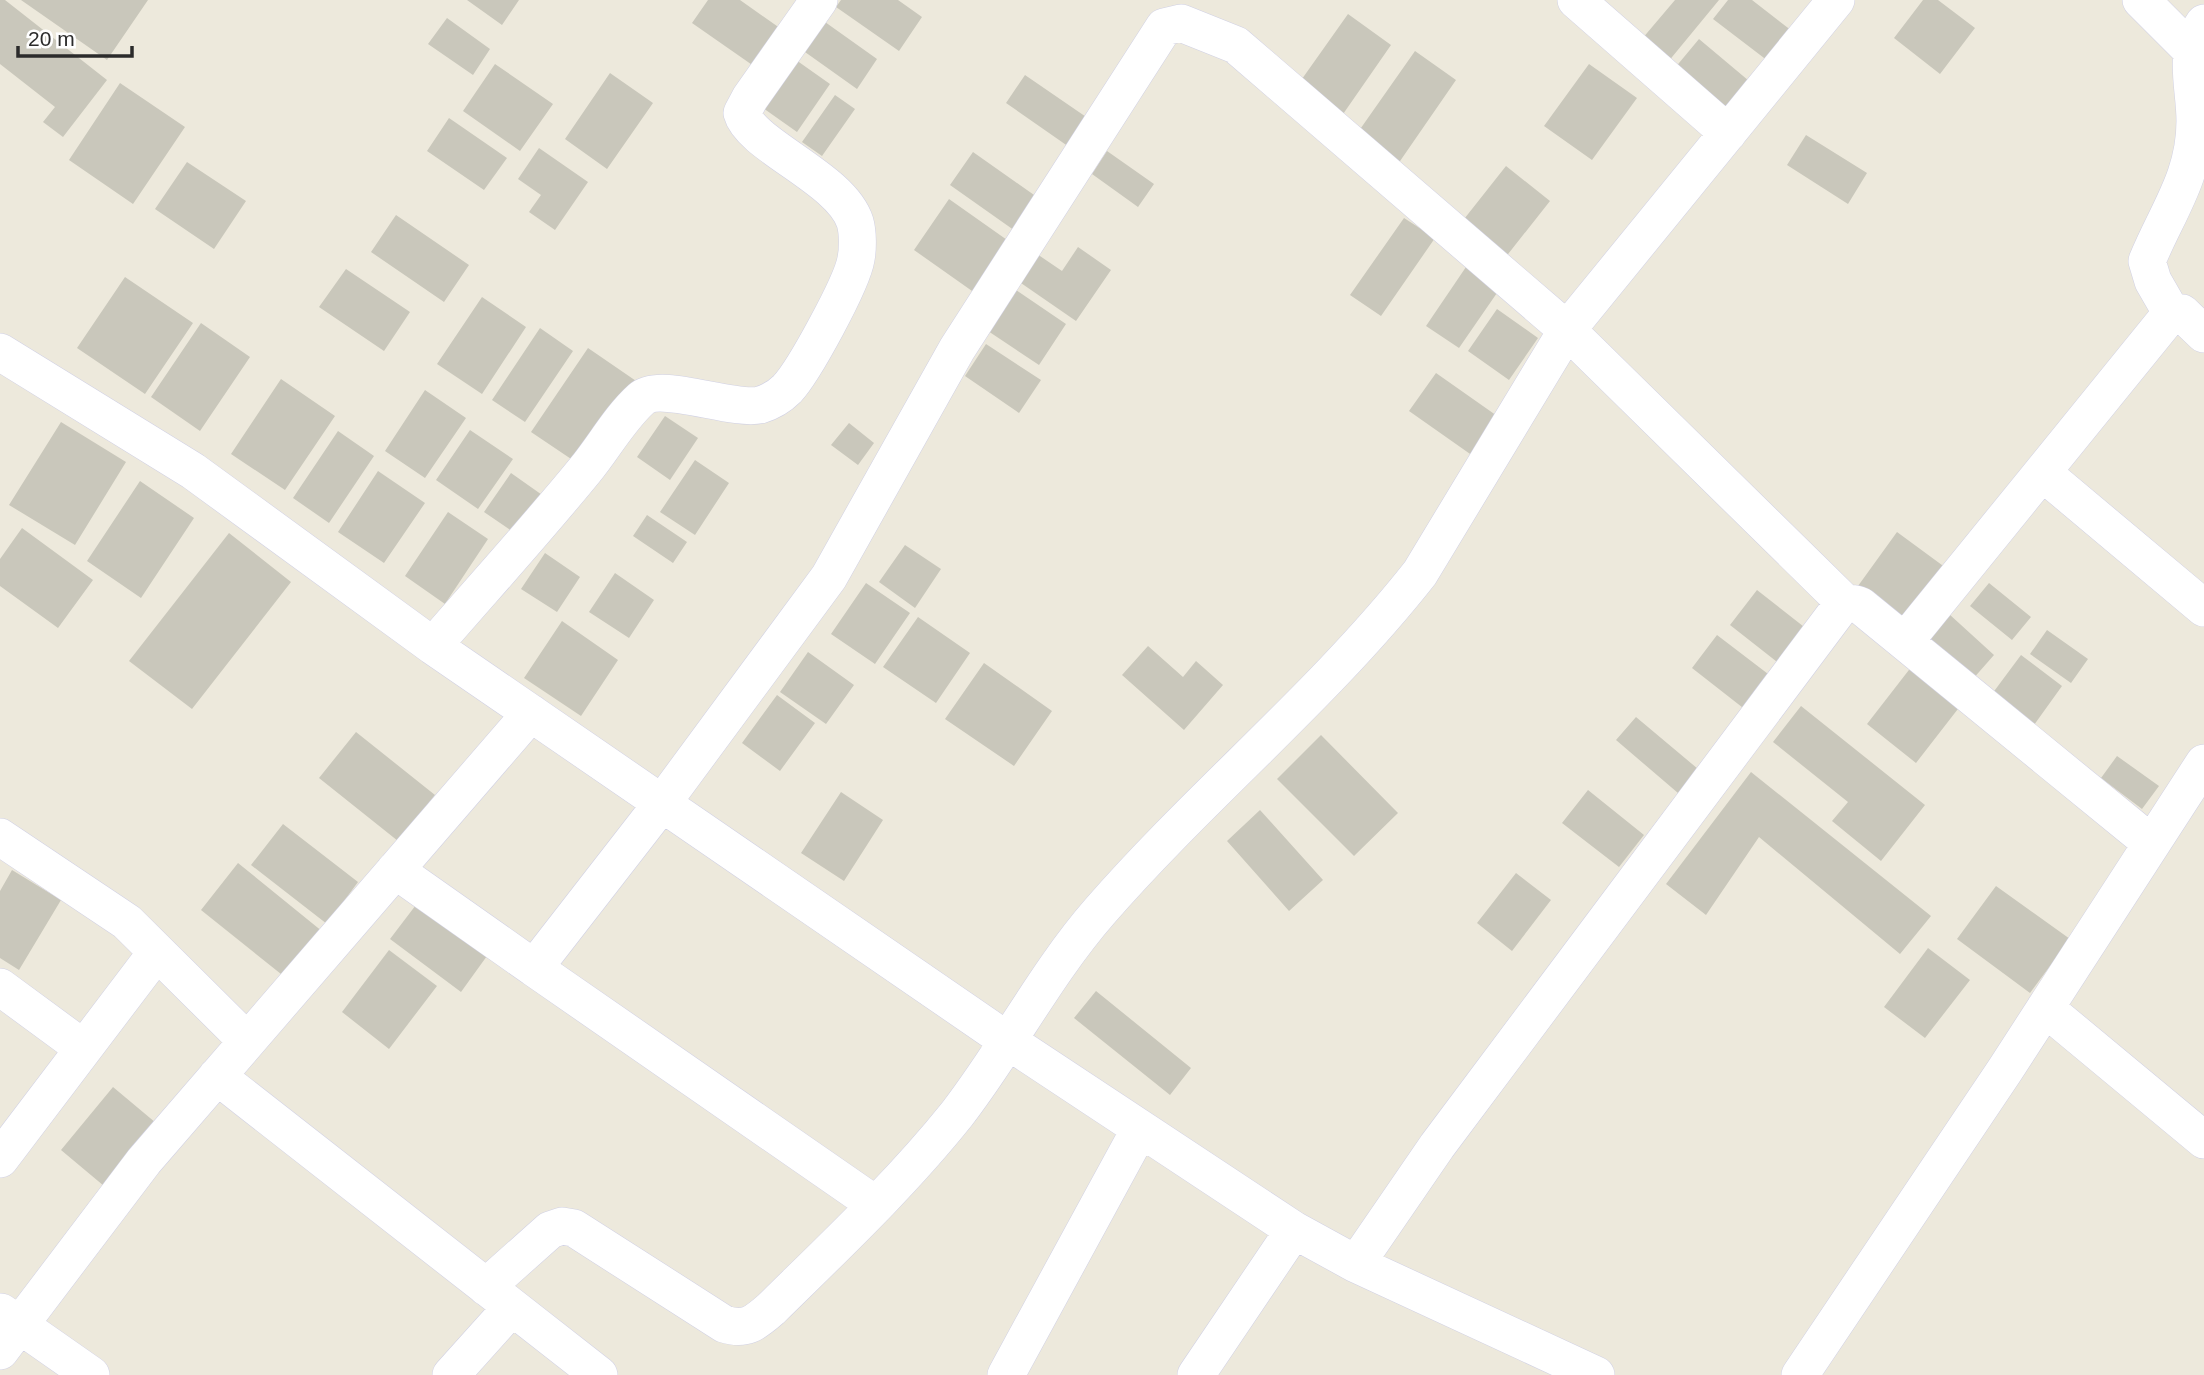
<svg xmlns="http://www.w3.org/2000/svg" width="2204" height="1375" viewBox="0 0 2204 1375" font-family="Arial,sans-serif">
<rect width="100%" height="100%" fill="#ede9dc"/>
<path fill="#c9c7bb" d="M0 0H5L107 80 63 137 43 122 55 107 0 64Z
M21 0H148L107 60Z
M467 0H519L502 25Z
M708 0H740L784 31 758 69 692 23Z
M841 0H898L922 17 899 51 836 7Z
M1675 0H1719L1663 68 1636 46Z
M1728 0H1752L1792 31 1768 61 1713 19Z
M1923 0H1938L1975 28 1940 74 1894 38Z
M1348 14 1391 45 1341 117 1297 86Z
M447 18 490 49 473 75 428 44Z
M825 22 877 59 857 89 805 52Z
M1699 39 1755 86 1731 115 1674 69Z
M1415 51 1456 80 1398 164 1356 135Z
M796 60 830 84 797 132 763 108Z
M495 64 553 104 520 151 463 111Z
M1589 64 1637 98 1592 160 1544 126Z
M610 73 653 103 607 169 565 139Z
M1025 75 1092 121 1072 149 1006 103Z
M120 83 185 127 133 204 69 160Z
M835 95 855 109 822 156 802 142Z
M449 118 507 158 484 190 427 151Z
M1806 135 1867 173 1848 204 1787 165Z
M539 148 588 182 555 230 529 212 541 195 518 179Z
M1107 151 1154 184 1138 207 1092 174Z
M973 152 1044 202 1021 235 950 185Z
M187 162 246 201 214 249 155 209Z
M1506 166 1550 201 1501 263 1457 228Z
M949 199 1017 247 982 298 914 250Z
M396 215 469 265 444 302 371 252Z
M1404 218 1435 238 1381 316 1350 295Z
M1078 247 1111 270 1076 321 1018 281 1037 254 1062 271Z
M1466 267 1499 290 1459 348 1426 326Z
M346 269 410 312 384 351 319 307Z
M125 277 193 323 145 394 77 348Z
M1016 290 1066 324 1039 365 988 331Z
M482 297 526 327 482 394 437 364Z
M1497 309 1538 338 1509 380 1468 351Z
M201 323 250 357 200 431 151 397Z
M540 328 573 351 525 422 492 400Z
M986 344 1041 380 1019 413 965 376Z
M588 348 639 383 583 467 531 432Z
M1436 373 1500 418 1473 456 1409 411Z
M281 379 335 416 285 490 231 454Z
M425 390 466 418 425 478 385 451Z
M665 416 698 438 670 480 637 457Z
M61 422 126 462 75 545 9 505Z
M849 423 874 443 858 465 831 445Z
M470 430 513 459 478 509 436 480Z
M338 431 374 456 329 523 293 498Z
M695 460 729 483 695 535 660 512Z
M378 471 425 503 384 563 338 532Z
M511 473 545 497 519 536 484 512Z
M140 481 194 518 141 598 87 561Z
M448 512 488 539 445 604 405 576Z
M647 515 687 542 673 563 633 536Z
M22 528 93 580 58 628 0 586V559Z
M1897 532 1946 568 1907 622 1858 586Z
M229 533 291 582 192 709 129 661Z
M905 545 941 569 915 608 879 582Z
M545 553 580 577 557 612 521 589Z
M615 573 654 600 629 638 589 612Z
M866 583 910 613 875 664 831 634Z
M1989 583 2031 617 2012 640 1970 606Z
M1757 590 1808 630 1781 665 1730 625Z
M1949 614 1994 655 1972 680 1927 639Z
M918 617 970 653 936 703 883 667Z
M562 621 618 660 581 716 524 678Z
M2047 630 2088 659 2071 683 2030 654Z
M1717 635 1772 677 1747 711 1692 668Z
M1148 646 1183 677 1196 661 1223 685 1184 730 1122 675Z
M808 652 854 685 826 724 780 692Z
M2021 655 2062 686 2034 725 1992 694Z
M984 663 1052 711 1014 766 945 719Z
M1912 666 1961 705 1916 763 1867 724Z
M777 695 815 723 780 771 742 743Z
M1801 706 1925 805 1881 861 1832 821 1848 802 1773 742Z
M1636 717 1698 769 1678 793 1616 740Z
M356 732 435 795 398 841 319 778Z
M1321 735 1398 813 1354 856 1277 779Z
M2117 756 2159 786 2142 809 2101 778Z
M1751 772 1931 916 1900 954 1759 837 1706 915 1666 884Z
M1588 790 1644 835 1619 867 1562 823Z
M841 792 883 820 844 881 801 853Z
M1260 810 1323 880 1289 911 1227 841Z
M283 824 358 882 327 924 251 865Z
M238 863 323 932 286 978 201 910Z
M12 870 61 900 19 970 0 958V891Z
M1516 873 1551 900 1512 951 1477 923Z
M1996 886 2070 939 2030 993 1957 939Z
M422 897 492 949 461 992 390 939Z
M1928 948 1970 980 1925 1038 1884 1007Z
M389 950 437 986 389 1049 342 1012Z
M1096 991 1191 1068 1170 1095 1074 1018Z
M113 1087 156 1123 104 1186 61 1150Z"/>
<g fill="none" stroke-linecap="round" stroke-linejoin="round">
<defs>
<path id="minor" d="M1576 0 1728 133
M2141 0 2190 49
M2172 314 2153 281 2147 261C2167 212 2195 177 2195 121 2195 86 2182 53 2204 23
M0 352 193 471 433 646 1008 1041 1294 1230 1356 1264 1596 1375
M2043 473 2204 608
M1906 640 2169 316 2182 313 2204 334
M433 646C484 587 536 530 585 470 604 447 619 419 641 399 660 381 731 411 760 405 770 402 780 396 787 389 804 371 852 283 856 259 858 249 858 232 855 222 841 178 751 146 742 113L750 98 819 0
M0 837 127 922 247 1041
M395 870 534 968
M0 987 83 1048
M2045 1008 2204 1140
M217 1076 599 1375
M0 1159 157 952
M876 1205 534 968 663 802 829 577 957 349 1164 27 1181 23 1236 45 1567 330 1846 604
M1356 1264 1437 1146 1839 609C1847 603 1852 602 1861 606L2151 843
M486 1287 550 1230 562 1226 574 1228 724 1324C746 1331 755 1323 771 1309 835 1246 901 1184 957 1114 1008 1048 1045 974 1100 911 1202 794 1324 695 1420 573L1567 330 1836 0
M1 1312 91 1375
M0 1351 144 1161 531 713
M451 1375 512 1307
M1006 1375 1140 1129
M1196 1375 1294 1230
M1800 1375 2005 1070 2204 763"/>
</defs>
<use href="#minor" stroke="#d1d1e4" stroke-width="38"/>
<use href="#minor" stroke="#fff" stroke-width="37"/>
</g>
<path d="M18 46v10h114v-10" fill="none" stroke="#2b2b2b" stroke-width="3.5"/>
<text x="28" y="46" font-size="21" fill="#2b2b2b" stroke="#ffffff" stroke-width="5" paint-order="stroke">20 m</text>
</svg>
